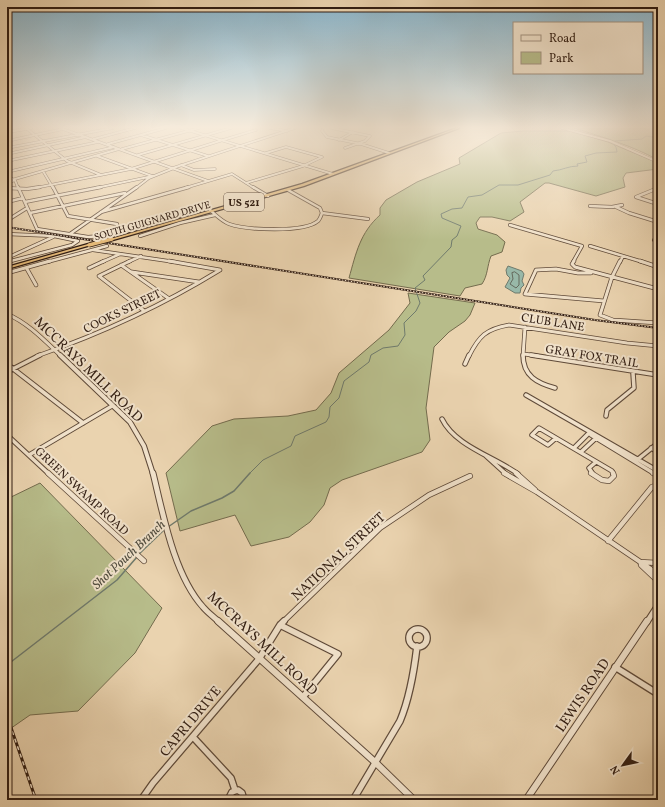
<svg xmlns="http://www.w3.org/2000/svg" width="665" height="807" viewBox="0 0 665 807" font-family="Vollkorn,serif">
<rect width="100%" height="100%" fill="#ead3af"/>
<filter id="stains"><feTurbulence type="fractalNoise" baseFrequency=".005" numOctaves="4"/><feColorMatrix values="0 0 0 0 .2 0 0 0 0 .09 0 0 0 0 .02 0 0 0 .5 -.17"/></filter>
<radialGradient id="worn" r=".72"><stop offset=".6" stop-color="#630" stop-opacity="0"/><stop offset="1" stop-color="#630" stop-opacity=".3"/></radialGradient>
<path fill="#b7bc8a" stroke="#746c4e" d="M574 128H658V160C631 145 602 137 574 128Z
M523 131H572L608 142 658 163V169L626 173 623 178 625 187 596 196 549 183H545L520 202 524 212 510 221 492 217H480L476 223 478 229 497 235 505 242 502 252 491 256C487 266 488 275 482 284L465 288 460 296 349 278C356 253 360 233 380 215V208L386 200 417 182 460 164 459 158 501 133Z
M408 293 475 303 470 315 465 321 449 332 434 347 426 408 430 440 422 452 342 480 330 488 324 505 310 522 289 537 251 546 235 515 180 531 166 473 212 426 234 419 288 416 316 410 331 393 339 373 389 330 410 303Z
M40 483 162 608 135 653 78 711 30 715 7 731V499Z"/>
<path fill="#98b8a8" stroke="#6f7a6c" d="M508 266 522 271 524 274 522 281 524 285 521 288 520 293H515L505 287 510 278 507 275 506 270Z"/>
<g fill="none" stroke-linecap="round" stroke-linejoin="round">
<path stroke="#646a5d" stroke-width="1" d="M515 272 519 275V285L516 288 510 284 513 279 512 273Z"/>
<path stroke="#6f7a6c" stroke-width="1" d="M249 474 263 460 291 446 295 436 326 422 329 417 330 407 339 398 344 381 369 362 371 355 383 348 398 346 405 335 404 323 416 311 420 303 415 288 425 280 423 276 451 247 452 240 457 236 461 226 442 218 441 214 452 209 462 208 468 197 482 195 499 185H518L550 175 553 171C563 170 568 166 578 166L577 164 587 162 585 156 596 153 617 152 616 147 613 144 615 141 642 139 646 136 658 138"/>
<path stroke="#6f7a6c" stroke-width="1.5" d="M168 527 191 511 222 498 234 491 250 473
M139 554 164 530
M7 665 117 580 137 557"/>
<defs>
<path id="minor-far5" d="M60 128 208 181
M270 128 287 131
M323 128 322 131 327 137 361 144 389 153
M331 128 370 136 365 141 345 148
M141 135 208 156
M94 139 135 128
M223 140 256 130
M339 140 353 132
M7 141 63 129
M108 144 166 128
M7 148 113 128
M122 149 199 128
M7 154 86 137
M138 155 231 128
M97 156 152 176
M7 161 98 142
M181 165 194 170 215 169
M173 168 295 128
M43 171 53 188
M7 172 114 147
M7 177 15 180 18 188
M15 179 119 149
M7 183 15 180
M246 183 303 166 322 157 286 147 266 153
M96 188 153 176
M136 188 149 178 174 168
M185 188 232 174 254 188"/>
<path id="minor-far4" d="M18 187 37 229 88 237 102 236 205 209H209C215 214 221 221 229 224 246 230 304 233 318 221 320 219 321 216 322 213
M53 187 68 216 117 224 118 232
M253 187 268 196
M658 188 636 197 658 204
M288 190 320 208 322 213
M7 202 23 198
M25 202 101 187
M590 206 612 207 622 205
M616 207 629 213 658 222
M101 212 189 187
M30 213 125 193
M322 213 368 219
M11 218 27 208
M510 225 582 246 573 262
M7 234 54 236 78 241 72 245 7 262
M70 234 137 187
M140 236 180 223 215 215
M654 240 658 242
M590 246 643 262
M93 250 175 262
M7 258 53 237
M47 262 107 246
M102 262 120 254
M128 262 141 256
M620 262 623 256"/>
<path id="minor-far3" d="M130 261 99 276 143 310
M169 261 220 270
M574 261 572 264 575 267 658 289
M620 261 612 277 600 315 613 320 658 323
M640 261 658 267
M7 262 10 261
M121 265 168 298
M89 268 104 261
M27 269 36 285
M132 272 199 282
M7 273 50 261
M591 273H578L556 269 536 270 525 294 604 301
M524 354 538 356
M37 356C100 334 163 305 220 270
M469 356C479 336 486 329 509 325L627 343 658 346
M523 356 525 327"/>
<path id="minor-far2" d="M523 355C523 376 537 383 555 388
M531 355 658 375
M7 364 83 423
M465 364 469 355
M7 372 40 355
M526 395 658 471
M606 416 607 410 634 388 633 373
M442 419C455 446 495 457 518 474
M539 428 556 438 548 445 532 435Z
M7 435 49 474
M591 435 655 474
M556 438 612 471 613 474
M574 448 589 433
M651 448 658 452
M581 452 596 438
M29 455 112 406
M485 455 506 474
M637 460 658 443
M593 474 589 468 596 462"/>
<path id="minor-far1" d="M48 473 144 561
M504 473 537 492 658 574
M516 473 535 490
M591 473 602 480 609 481 614 476 613 473
M653 473 658 476
M608 541 652 487 658 485
M640 562 658 563
M641 565 658 581
M283 622 380 528 429 495 470 476"/>
<path id="minor" d="M280 625 338 654 303 697
M409 638a9 9 0 1 1 18 0a9 9 0 1 1-18 0Z
M615 667 658 694
M193 737 231 778 235 790
M141 800 153 783 259 659 280 625 284 621
M228 800 232 792 238 790 242 793 244 800
M353 800 400 721C410 697 414 672 417 646"/>
<path id="tertiary-far5" d="M26 128 67 161 101 175
M181 128 333 174
M562 128 610 141 658 162
M35 188 131 169 223 140"/>
<path id="tertiary-far4" d="M7 188 27 189 40 187"/>
<path id="tertiary-far3" d="M7 314C28 323 44 340 61 356"/>
<path id="tertiary-far2" d="M60 355 130 422 144 446 153 474"/>
<path id="tertiary-far1" d="M153 473C163 514 174 575 203 607 208 613 214 617 219 622
M647 622 658 605"/>
<path id="tertiary" d="M218 621 376 763 414 800
M526 800 647 621"/>
<path id="secondary" d="M7 132 31 128"/>
<path id="trunk" d="M457 128H459L304 186 113 240 110 239 302 184Z
M88 244 91 245 7 269V267Z"/>
</defs>
<use href="#minor-far5" stroke="#5f4a39" stroke-width="3"/>
<use href="#minor-far4" stroke="#5f4a39" stroke-width="4"/>
<use href="#minor-far3" stroke="#5f4a39" stroke-width="4.5"/>
<use href="#minor-far2" stroke="#5f4a39" stroke-width="5.5"/>
<use href="#minor-far1" stroke="#5f4a39" stroke-width="6"/>
<use href="#minor" stroke="#5f4a39" stroke-width="8"/>
<use href="#tertiary-far5" stroke="#5f4a39" stroke-width="3"/>
<use href="#tertiary-far4" stroke="#5f4a39" stroke-width="4"/>
<use href="#tertiary-far3" stroke="#5f4a39" stroke-width="4.5"/>
<use href="#tertiary-far2" stroke="#5f4a39" stroke-width="6"/>
<use href="#tertiary-far1" stroke="#5f4a39" stroke-width="7"/>
<use href="#tertiary" stroke="#5f4a39" stroke-width="8"/>
<use href="#secondary" stroke="#311d12" stroke-width="3.5"/>
<use href="#trunk" stroke="#311d12" stroke-width="2.5"/>
<use href="#minor-far5" stroke="#f1e2cb" stroke-width="2"/>
<use href="#minor-far4" stroke="#f1e2cb" stroke-width="2.5"/>
<use href="#minor-far3" stroke="#f1e2cb" stroke-width="3"/>
<use href="#minor-far2" stroke="#f1e2cb" stroke-width="3.5"/>
<use href="#minor-far1" stroke="#f1e2cb" stroke-width="4.5"/>
<use href="#minor" stroke="#f1e2cb" stroke-width="5.5"/>
<use href="#tertiary-far5" stroke="#f1e2cb" stroke-width="2"/>
<use href="#tertiary-far4" stroke="#f1e2cb" stroke-width="2.5"/>
<use href="#tertiary-far3" stroke="#f1e2cb" stroke-width="3"/>
<use href="#tertiary-far2" stroke="#f1e2cb" stroke-width="4"/>
<use href="#tertiary-far1" stroke="#f1e2cb" stroke-width="5"/>
<use href="#tertiary" stroke="#f1e2cb" stroke-width="6"/>
<use href="#secondary" stroke="#f1e2cb" stroke-width="2.5"/>
<use href="#trunk" fill="#e5ba78" fill-rule="evenodd"/>
<defs>
<path id="rail-far1" d="M7 227 595 320 658 328"/>
<path id="rail" d="M7 716 36 800"/>
</defs>
<use href="#rail-far1" stroke="#311d12" stroke-width="2"/>
<use href="#rail" stroke="#311d12" stroke-width="3"/>
<use href="#rail-far1" stroke="#f1e2cb" stroke-width="1" stroke-dasharray="1.5" stroke-linecap="butt"/>
<use href="#rail" stroke="#f1e2cb" stroke-width="1.5" stroke-dasharray="4" stroke-linecap="butt"/>
<defs>
<path id="trunk-bridge" d="M89 245 112 239"/>
</defs>
<use href="#trunk-bridge" stroke="#311d12" stroke-width="5" stroke-linecap="butt"/>
<use href="#trunk-bridge" stroke="#e5ba78" stroke-width="3.5"/>
</g>
<linearGradient id="sky" x2="0" y2="1"><stop stop-color="#88b6ce"/><stop offset="0.53" stop-color="#f6ebdb"/><stop offset="1" stop-color="#f6ebdb" stop-opacity="0"/></linearGradient>
<rect width="665" height="240" fill="url(#sky)"/>
<g text-anchor="middle" stroke-width="4" stroke-linejoin="round" paint-order="stroke">
<g font-size="10" fill="#311d12" stroke="#f1e2cb">
<text transform="translate(152 220) rotate(-16)" y="4">SOUTH GUIGNARD DRIVE</text>
</g>
<rect fill="#f1e2cb" stroke="#6b584a" stroke-width="1" x="224" y="193" width="40" height="18" rx="3"/>
<g font-size="11" font-weight="bold" fill="#311d12">
<text x="244" y="206">US 521</text>
</g>
<g font-size="12" fill="#311d12" stroke="#f1e2cb">
<text transform="translate(122 311) rotate(-26)" y="4">COOKS STREET</text>
<text transform="translate(553 322) rotate(9)" y="4">CLUB LANE</text>
<text transform="translate(592 356) rotate(9)" y="4">GRAY FOX TRAIL</text>
<text transform="translate(82 491) rotate(43)" y="4">GREEN SWAMP ROAD</text>
</g>
<g font-size="13" font-style="italic" fill="#504c3f" stroke="#f1e2cb">
<text transform="translate(128 554) rotate(-43)" y="5">Shot Pouch Branch</text>
</g>
<g font-size="14" fill="#311d12" stroke="#f1e2cb">
<text transform="translate(89 369) rotate(44)" y="5">MCCRAYS MILL ROAD</text>
<text transform="translate(338 556) rotate(-43)" y="5">NATIONAL STREET</text>
<text transform="translate(263 643) rotate(43)" y="5">MCCRAYS MILL ROAD</text>
<text transform="translate(582 695) rotate(-56)" y="5">LEWIS ROAD</text>
<text transform="translate(190 721) rotate(-50)" y="5">CAPRI DRIVE</text>
</g>
</g>
<rect width="665" height="807" fill="none" stroke="#ead3af" stroke-width="24"/>
<rect x="8" y="8" width="649" height="791" fill="none" stroke="#311d12" stroke-width="2"/>
<rect x="12" y="12" width="641" height="783" fill="none" stroke="#311d12"/>
<rect x="513" y="22" width="130" height="52" fill="#f1e2cb" stroke="#a49381"/>
<rect x="521" y="35" width="20" height="6" fill="#f1e2cb" stroke="#a49381"/>
<text x="549" y="42" font-size="12" fill="#311d12">Road</text>
<rect x="521" y="52" width="20" height="12" fill="#b7bc8a" stroke="#a49381"/>
<text x="549" y="62" font-size="12" fill="#311d12">Park</text>
<g transform="translate(623 765) rotate(237)" stroke="#f1e2cb" stroke-width="3" paint-order="stroke">
<path d="M0-3L7 15L0 10L-7 15Z" fill="#311d12"/>
<text y="-6" font-size="11" font-weight="bold" text-anchor="middle" fill="#311d12">N</text>
</g>
<rect width="100%" height="100%" filter="url(#stains)"/>
<rect width="100%" height="100%" fill="url(#worn)"/>
</svg>
